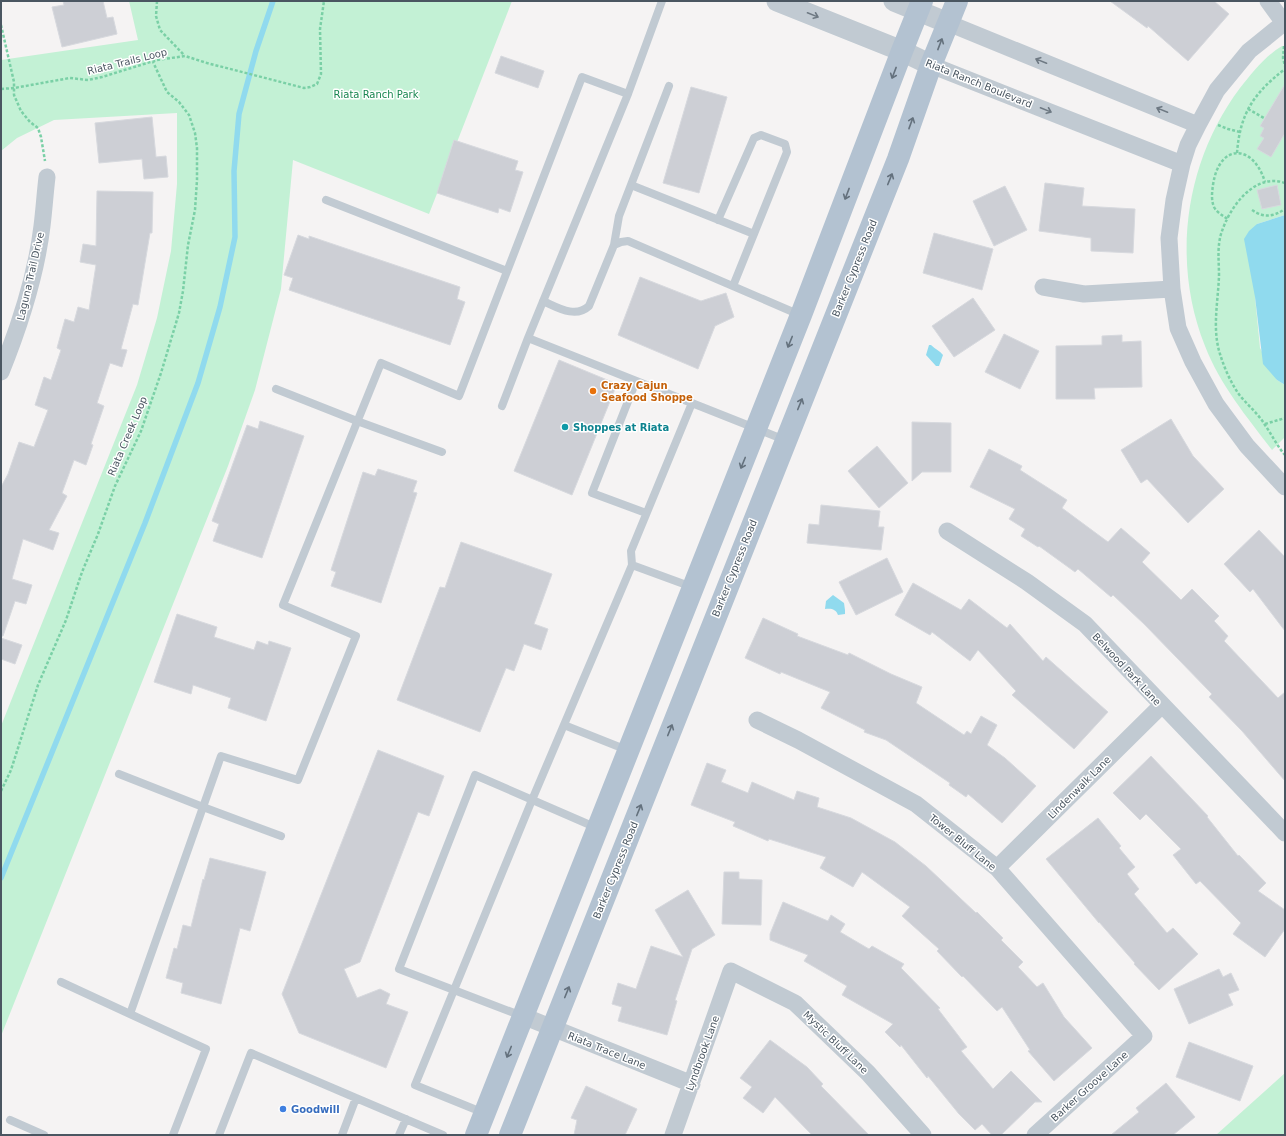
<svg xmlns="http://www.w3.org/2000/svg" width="1286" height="1136" viewBox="0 0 1286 1136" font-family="'DejaVu Sans',sans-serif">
<rect width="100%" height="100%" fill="#f5f3f3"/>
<path fill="#c3f1d5" d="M129 1H512L429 214 293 160 281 289 255 390 228 466 1 1036V726L137 385 157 318 171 251 177 184V113L54 120 17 138 1 151V60L138 40Z
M1282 46H1285V215L1257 224 1255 297 1260 348 1277 380 1285 385V437L1272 450C1247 417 1220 385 1205 346 1171 261 1185 161 1240 88 1252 73 1265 56 1282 46Z
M1285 1073V1135H1216Z"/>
<path fill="#90daee" d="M1285 215V385L1277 380 1263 364 1255 297 1244 239 1249 231 1257 224Z
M929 345H931C935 349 940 351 943 355L939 366H936L926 355Z
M833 595 844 603 845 610V614L838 615C836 609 831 608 825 609L826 601Z"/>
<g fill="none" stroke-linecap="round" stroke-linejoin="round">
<path stroke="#90daee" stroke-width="5.5" d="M1 878 145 523 198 383 220 307 235 237 234 171 239 114 256 51 273 1"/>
</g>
<path fill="#cdcfd5" stroke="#d7d9de" d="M63 1H103L107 18 113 17 117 34 62 47 52 7 64 5Z
M1110 1H1214L1229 14 1188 61 1148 26 1147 28Z
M501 56 544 71 538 88 495 73Z
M1285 84V133L1271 157 1257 149 1264 138 1260 136 1264 128 1260 126Z
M691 87 727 97 699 193 663 183Z
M152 117 156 157 166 156 168 177 144 179 142 159 99 163 95 123Z
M454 140 518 161 515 170 523 172 510 212 499 208 498 213 437 193Z
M1045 183 1084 188 1082 206 1135 209 1133 253 1091 251V238L1039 231Z
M1277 185 1281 205 1262 209 1257 190Z
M1005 186 1027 230 994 246 973 201Z
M97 191 153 192 152 233H150L138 305 133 304 121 349 127 350 122 367 110 363 97 403 104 406 91 444 93 445 86 465 74 460 62 493 67 496 49 530 59 533 53 550 23 539 12 579 32 585 26 604 15 601 3 636H1V487L8 474 19 442 34 447 48 410 35 405 44 377 51 380 61 350 57 348 65 319 74 322 78 307 89 310 96 265 80 262 83 244 96 246Z
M934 233 993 249 982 290 923 273Z
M298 235 309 239V236L460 287 457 299 465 302 450 345 289 290 293 278 284 275Z
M640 277 701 301 726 293 734 317 715 326 698 369 618 335Z
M973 298 995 330 954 357 932 326Z
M1004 334 1039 351 1020 389 985 372Z
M1122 335V342L1141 341 1142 387 1094 388 1095 399H1056V346L1102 345V336Z
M559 360 617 384 572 495 514 471Z
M1171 419 1193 456 1224 489 1188 523 1147 479 1141 483 1121 450Z
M260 421 304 436 262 558 213 541 219 524 212 521 247 425 258 429Z
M912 422 951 423V472H922L912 481Z
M877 446 908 483 879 508 848 471Z
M989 449 1022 466 1020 470 1067 500 1062 508 1108 542 1121 528 1150 553 1142 562 1181 600 1192 589 1219 616 1214 621 1228 636 1224 641 1278 698 1285 692V781L1242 731 1209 697 1212 694 1144 624 1113 595 1111 597 1078 569 1075 572 1039 546 1038 547 1021 536 1025 529 1009 519 1015 509 970 487Z
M378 469 417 481 413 492 417 493 381 603 331 586 336 572 331 570 363 472 375 476Z
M821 505 880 511 878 527H884L881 550 807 543 809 524 819 525Z
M1259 530 1285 557V631L1253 589 1250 592 1224 564Z
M461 542 552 574 534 624 548 629 541 650 524 644 514 671 506 668 480 732 397 700 440 587 445 588Z
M887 558 903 592 856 615 839 582Z
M913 583 961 610 969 599 1007 628 1010 624 1043 661 1046 657 1108 712 1074 749 1012 695 1016 691 978 650 970 661 932 632 930 635 895 615Z
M177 614 217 627 214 637 254 650 257 641 268 645 269 641 291 648 266 721 228 708 231 698 193 685 191 694 154 682Z
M763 618 798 634 797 636 848 655 849 653 891 674 922 687 916 703 964 735 967 731 971 734 981 716 997 725 987 745 1005 758 1036 786 1002 823 968 794 966 797 949 785 950 783 886 740 864 732 865 730 821 708 830 692 781 672 780 674 745 658Z
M1 638 22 645 15 664 1 659Z
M378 750 444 776 429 816 418 812 360 962 344 969 357 998 380 989 390 994 386 1004 408 1012 386 1068 299 1033 282 994Z
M1151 756 1208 816 1207 817 1238 856 1239 855 1266 883 1258 891 1285 910V929L1265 957 1233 934 1241 923 1200 881 1196 884 1173 855 1181 849 1146 814 1140 820 1113 793Z
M707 763 726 770 721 782 748 793 752 782 794 800 797 791 819 798 817 807 851 818 895 842 926 866 976 913 977 912 1003 938 1001 940 1023 962 1018 967 1037 987 1043 983 1064 1017 1092 1048 1054 1081 1028 1051 1030 1050 1002 1007 997 1011 963 976 962 977 937 951 939 949 902 916 910 907 862 872 853 887 820 868 826 857 769 839 768 841 733 826 735 822 691 805Z
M1098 818 1121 846 1119 848 1135 867 1127 874 1139 889 1134 894 1167 933 1173 928 1198 954 1159 990 1134 964 1135 963 1099 922V923L1046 859Z
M210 858 266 872 250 931 240 928 221 1004 181 993 183 983 166 978 174 948 177 949 183 925 191 927 203 879 204 880Z
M724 872H739V879L762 880 761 925 722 924Z
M688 890 715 935 692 949 675 1000 677 1001 667 1035 618 1021 622 1007 612 1004 618 983 636 989 651 946 683 957 655 910Z
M783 902 828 921 831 915 845 924 840 932 869 949 872 946 904 964 901 968 940 1008 938 1009 967 1047 961 1051 993 1089 1011 1071 1042 1102H1035L1001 1135H992L982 1124 975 1130 959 1114 928 1076 927 1078 901 1045 900 1047 885 1032 893 1024 842 995 847 986 804 961 808 955 770 940V934Z
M1219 969 1223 977 1231 973 1239 990 1228 994 1233 1005 1189 1024 1174 989Z
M770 1040 807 1067 823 1084 821 1086 869 1135H812L775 1097 763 1113 743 1098 752 1087 740 1078Z
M1189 1042 1253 1066 1240 1101 1176 1077Z
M1166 1083 1195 1117 1173 1135H1111L1139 1112 1136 1108Z
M586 1086 637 1109 625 1135H574L577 1120 571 1118Z"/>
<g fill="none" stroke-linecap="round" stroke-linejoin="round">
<path stroke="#7ad0a6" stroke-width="2.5" stroke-dasharray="3 2" stroke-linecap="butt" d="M157 1 156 16 160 30 184 55
M1 25 14 82V95L21 111 30 122 38 128 41 137 45 161
M1284 46 1283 58 1285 66
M1 89 14 88 70 78 88 80 102 77 157 60 185 56 207 63 277 81 304 88 310 87 317 84 321 74 320 29 324 1
M1248 109 1264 118
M1218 125 1228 129 1240 132
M1237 153C1240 113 1254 93 1285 69
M1285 183C1254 172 1229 208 1221 234 1217 248 1219 261 1219 276 1218 302 1212 329 1220 354 1224 367 1230 381 1238 393 1246 404 1258 413 1265 425 1272 435 1277 446 1285 455
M1252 210C1264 218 1273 217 1285 209
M1227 219C1223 215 1217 213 1214 207 1211 200 1212 192 1213 185 1219 143 1253 143 1265 182
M1265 424 1285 418
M1 791 11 770 38 685 66 620 82 572 98 534 115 486 141 431 161 373 179 313 183 291 188 245 195 210 197 180V148L195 133 189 115 179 102 167 92 153 62"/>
<path stroke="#c1cad2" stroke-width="8" d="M631 185 754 234
M326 200 507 271
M718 220 754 138 761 135 785 144 787 152 733 286
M614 245 619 216 669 86
M543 301C557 307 575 319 589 306L614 245 621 242 628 241 800 315
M528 338 785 440
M636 381 592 493 646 513
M276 389 357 421 442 452
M502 406 528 338 628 94 662 1
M632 565 631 551 692 403
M564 725 627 750
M119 774 203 807 281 836
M61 982 130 1014
M522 1016 399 969 475 775 597 828
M484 1113 415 1085 532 800 632 565 692 587
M10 1120 44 1135
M173 1135 206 1049 130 1014 221 756 298 780 356 636 283 605 381 363 459 396 582 77 628 94
M219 1135 251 1053 356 1098
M342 1135 356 1098 443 1135
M399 1135 406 1119"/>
<path stroke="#c1cad2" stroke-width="17" d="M1268 1 1284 23
M1285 22 1249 51 1217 90 1198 125 1188 145 1182 164 1174 200 1169 238 1172 289 1178 328 1193 362 1216 404 1247 446 1285 487
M948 23 1198 125
M931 65 1182 164
M1043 287 1084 294 1172 289
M1 372C20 325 36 276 42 226 44 210 45 194 47 177
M947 531 1027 582 1085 624 1285 833
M757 720 798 740 916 804 997 868 1144 1036 1035 1135
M997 868 1162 705
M523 1016 692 1084
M673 1135 731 971 795 1003 868 1073 923 1135"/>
<path stroke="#c1cad2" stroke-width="21" d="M777 1 902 51 931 65
M894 1 948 23"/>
<path stroke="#b3c2d1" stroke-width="22" d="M476 1135 801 315 902 51 922 1
M510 1135 898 159 931 65 957 1"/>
</g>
<defs><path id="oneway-shaft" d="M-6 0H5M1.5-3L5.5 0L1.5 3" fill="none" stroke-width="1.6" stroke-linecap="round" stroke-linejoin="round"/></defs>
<g stroke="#6e7983">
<use href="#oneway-shaft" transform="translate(813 15) rotate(22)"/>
<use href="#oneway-shaft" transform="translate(1041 61) rotate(-158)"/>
<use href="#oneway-shaft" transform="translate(1046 110) rotate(22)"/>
<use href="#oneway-shaft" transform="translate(1162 110) rotate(-158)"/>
</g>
<g stroke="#64717d">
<use href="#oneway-shaft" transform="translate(940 44) rotate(-69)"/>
<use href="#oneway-shaft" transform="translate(894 73) rotate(111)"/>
<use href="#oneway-shaft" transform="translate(911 123) rotate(-70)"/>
<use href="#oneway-shaft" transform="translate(890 179) rotate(-68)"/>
<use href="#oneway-shaft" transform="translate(847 194) rotate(111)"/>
<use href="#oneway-shaft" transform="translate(790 342) rotate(112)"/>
<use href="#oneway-shaft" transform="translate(800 404) rotate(-68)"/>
<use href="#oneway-shaft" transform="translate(743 463) rotate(112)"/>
<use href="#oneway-shaft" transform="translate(670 730) rotate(-68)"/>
<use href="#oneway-shaft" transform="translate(639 810) rotate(-68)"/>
<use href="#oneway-shaft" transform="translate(567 992) rotate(-68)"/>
<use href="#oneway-shaft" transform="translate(509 1052) rotate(112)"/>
</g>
<circle fill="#e8710a" stroke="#fff" stroke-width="1.5" cx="593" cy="391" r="4"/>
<circle fill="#0f9aa8" stroke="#fff" stroke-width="1.5" cx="565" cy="427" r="4"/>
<circle fill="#3f7fe0" stroke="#fff" stroke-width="1.5" cx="283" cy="1109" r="4"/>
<g text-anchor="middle" stroke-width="3" stroke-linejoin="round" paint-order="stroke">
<g font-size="10" fill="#4a5661" stroke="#fff">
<text transform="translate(127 61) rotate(-14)" y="4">Riata Trails Loop</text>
<text transform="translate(979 83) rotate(22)" y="4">Riata Ranch Boulevard</text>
<text transform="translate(854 268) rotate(-68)" y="4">Barker Cypress Road</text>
<text transform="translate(30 276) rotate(-77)" y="4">Laguna Trail Drive</text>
<text transform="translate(127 436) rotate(-67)" y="4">Riata Creek Loop</text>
<text transform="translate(734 568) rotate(-68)" y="4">Barker Cypress Road</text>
<text transform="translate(1127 669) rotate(47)" y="4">Belwood Park Lane</text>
<text transform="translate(1079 787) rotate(-45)" y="4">Lindenwalk Lane</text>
<text transform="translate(963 842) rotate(39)" y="4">Tower Bluff Lane</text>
<text transform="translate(615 870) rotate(-68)" y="4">Barker Cypress Road</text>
<text transform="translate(836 1042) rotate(44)" y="4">Mystic Bluff Lane</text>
<text transform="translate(607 1050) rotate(22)" y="4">Riata Trace Lane</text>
<text transform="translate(702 1053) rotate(-70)" y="4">Lyndbrook Lane</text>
<text transform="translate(1089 1086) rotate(-42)" y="4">Barker Groove Lane</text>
</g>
<g font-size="10" fill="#17864f" stroke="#fff">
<text x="376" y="98">Riata Ranch Park</text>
</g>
<g font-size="10" font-weight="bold" fill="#c56008" stroke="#fff" text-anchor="start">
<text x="601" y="389">Crazy Cajun<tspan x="601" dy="12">Seafood Shoppe</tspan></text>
</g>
<g font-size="10" font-weight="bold" fill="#0d838f" stroke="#fff" text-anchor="start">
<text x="573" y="431">Shoppes at Riata</text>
</g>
<g font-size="10" font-weight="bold" fill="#366cbe" stroke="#fff" text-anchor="start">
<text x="291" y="1113">Goodwill</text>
</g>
</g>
<rect width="1286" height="1136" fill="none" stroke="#4a5661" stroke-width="4"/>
</svg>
